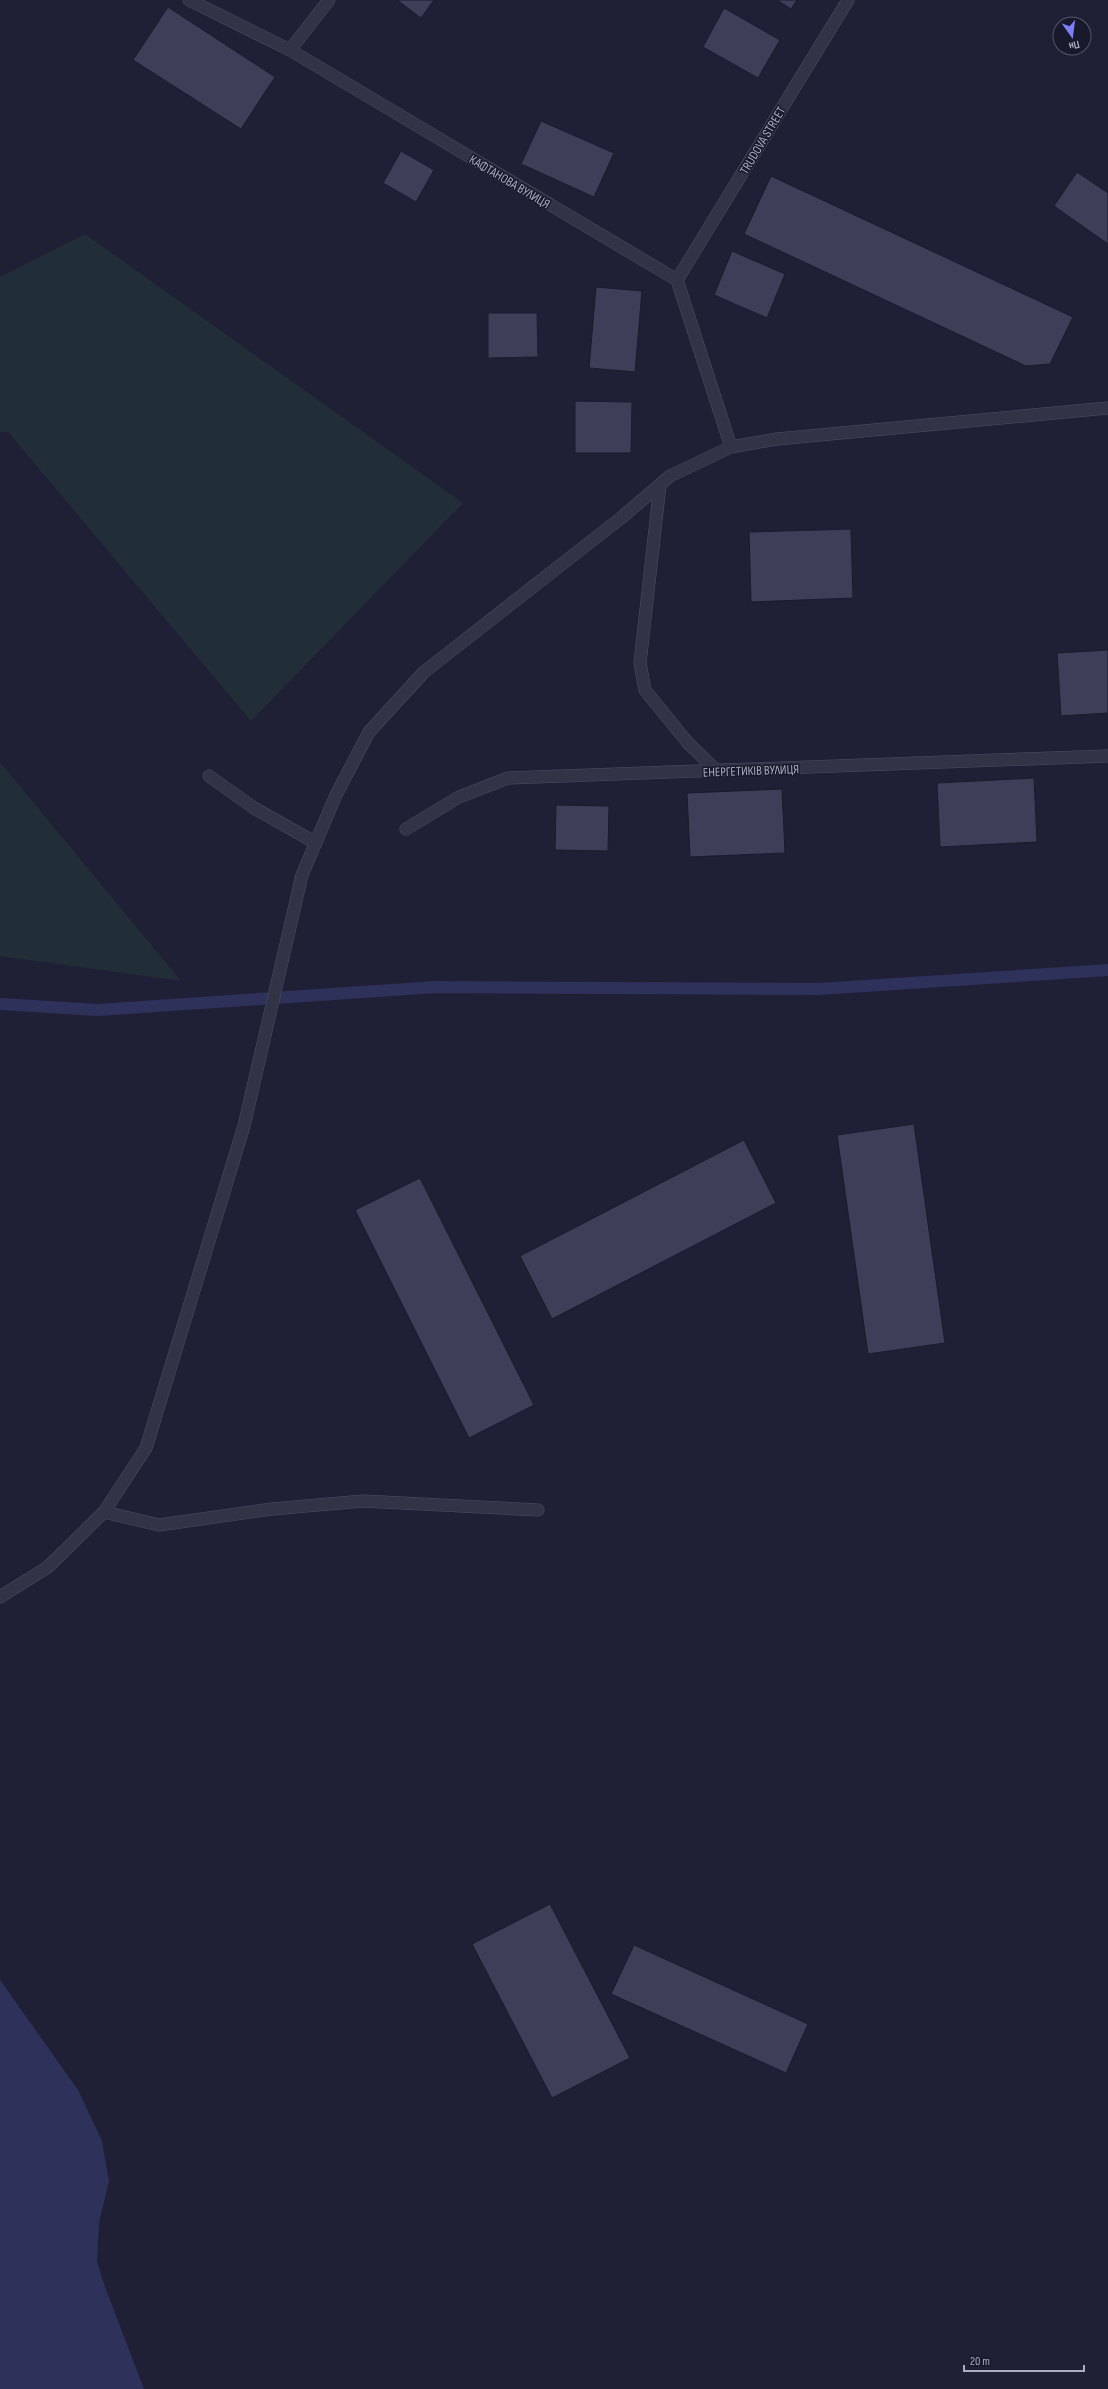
<svg xmlns="http://www.w3.org/2000/svg" width="1108" height="2389" viewBox="0 0 1108 2389" font-family="'Sofia Sans Condensed',sans-serif">
<rect width="100%" height="100%" fill="#1f2036"/>
<path fill="#212d37" d="M85 234 463 503 251 721 8 432H0V277Z
M0 762 181 981 0 956Z"/>
<path fill="#2e315a" d="M0 1980 78 2090 102 2141 109 2181 99 2223 97 2262 105 2287 144 2389H0Z"/>
<g fill="none" stroke-linecap="round" stroke-linejoin="round">
<path stroke="#2e315a" stroke-width="12" d="M0 1004 98 1010 436 987 819 989 1108 970"/>
</g>
<path fill="#3d3e58" stroke="#1a1b2d" d="M397 0H434L421 18Z
M777 0H797L791 9Z
M168 7 275 77 241 129 133 60Z
M724 8 780 40 758 78 703 47Z
M541 121 614 153 594 197 521 164Z
M401 151 434 170 416 202 383 183Z
M1077 172 1108 193V244L1054 206Z
M771 176 1073 317 1050 364 1026 366 744 234Z
M732 251 785 274 767 318 714 295Z
M596 287 642 291 635 372 589 368Z
M488 313H537L538 357 488 358Z
M575 401 632 402 631 453H575Z
M851 529 853 598 751 602 749 532Z
M1108 650V713L1061 716 1057 653Z
M1034 778 1037 842 940 847 937 783Z
M782 789 785 853 690 857 687 793Z
M556 805 609 806 608 851 555 850Z
M914 1124 945 1343 868 1354 837 1135Z
M744 1140 776 1203 552 1319 520 1256Z
M420 1178 534 1405 469 1438 355 1210Z
M550 1904 630 2058 552 2098 472 1944Z
M634 1945 808 2024 786 2073 611 1994Z"/>
<g fill="none" stroke-linecap="round" stroke-linejoin="round">
<defs>
<path id="lane" d="M660 485 640 663 645 690 688 743 717 771
M209 776 254 808 316 843
M104 1512 159 1525 272 1509 363 1501 538 1510"/>
<path id="street" d="M189 0 290 50 677 280 731 447
M290 50 329 0
M677 280 848 0
M406 829 459 797 508 778 1108 756
M0 1597 48 1567 104 1512 146 1448 244 1126 302 875 336 795 369 732 424 672 621 518 670 476 731 447 777 439 1108 408"/>
</defs>
<use href="#lane" stroke="#4d4e62" stroke-width="13"/>
<use href="#street" stroke="#4d4e62" stroke-width="13"/>
<use href="#lane" stroke="#323347" stroke-width="12"/>
<use href="#street" stroke="#323347" stroke-width="12"/>
</g>
<g text-anchor="middle" stroke-width="3" stroke-linejoin="round" paint-order="stroke">
<g font-size="13" fill="#acadc4" stroke="#18192b">
<text transform="translate(762 140) rotate(-59)" y="5">TRUDOVA STREET</text>
<text transform="translate(510 181) rotate(31)" y="5">КАФТАНОВА ВУЛИЦЯ</text>
<text transform="translate(751 770) rotate(-2)" y="5">ЕНЕРГЕТИКІВ ВУЛИЦЯ</text>
</g>
</g>
<g transform="translate(1072 36) rotate(166)"><circle r="19" fill="#18192b" stroke="#535468"/>
<path d="M0-3L7 15L0 10L-7 15Z" fill="#7b7ffa"/>
<text y="-6" font-size="11" font-weight="bold" text-anchor="middle" fill="#acadc4">Пн</text>
</g>
<path d="M964 2365v6h120v-6" fill="none" stroke="#acadc4" stroke-width="2"/>
<text x="970" y="2365" font-size="12" fill="#acadc4" stroke="#18192b" stroke-width="3" paint-order="stroke">20 m</text>
</svg>
